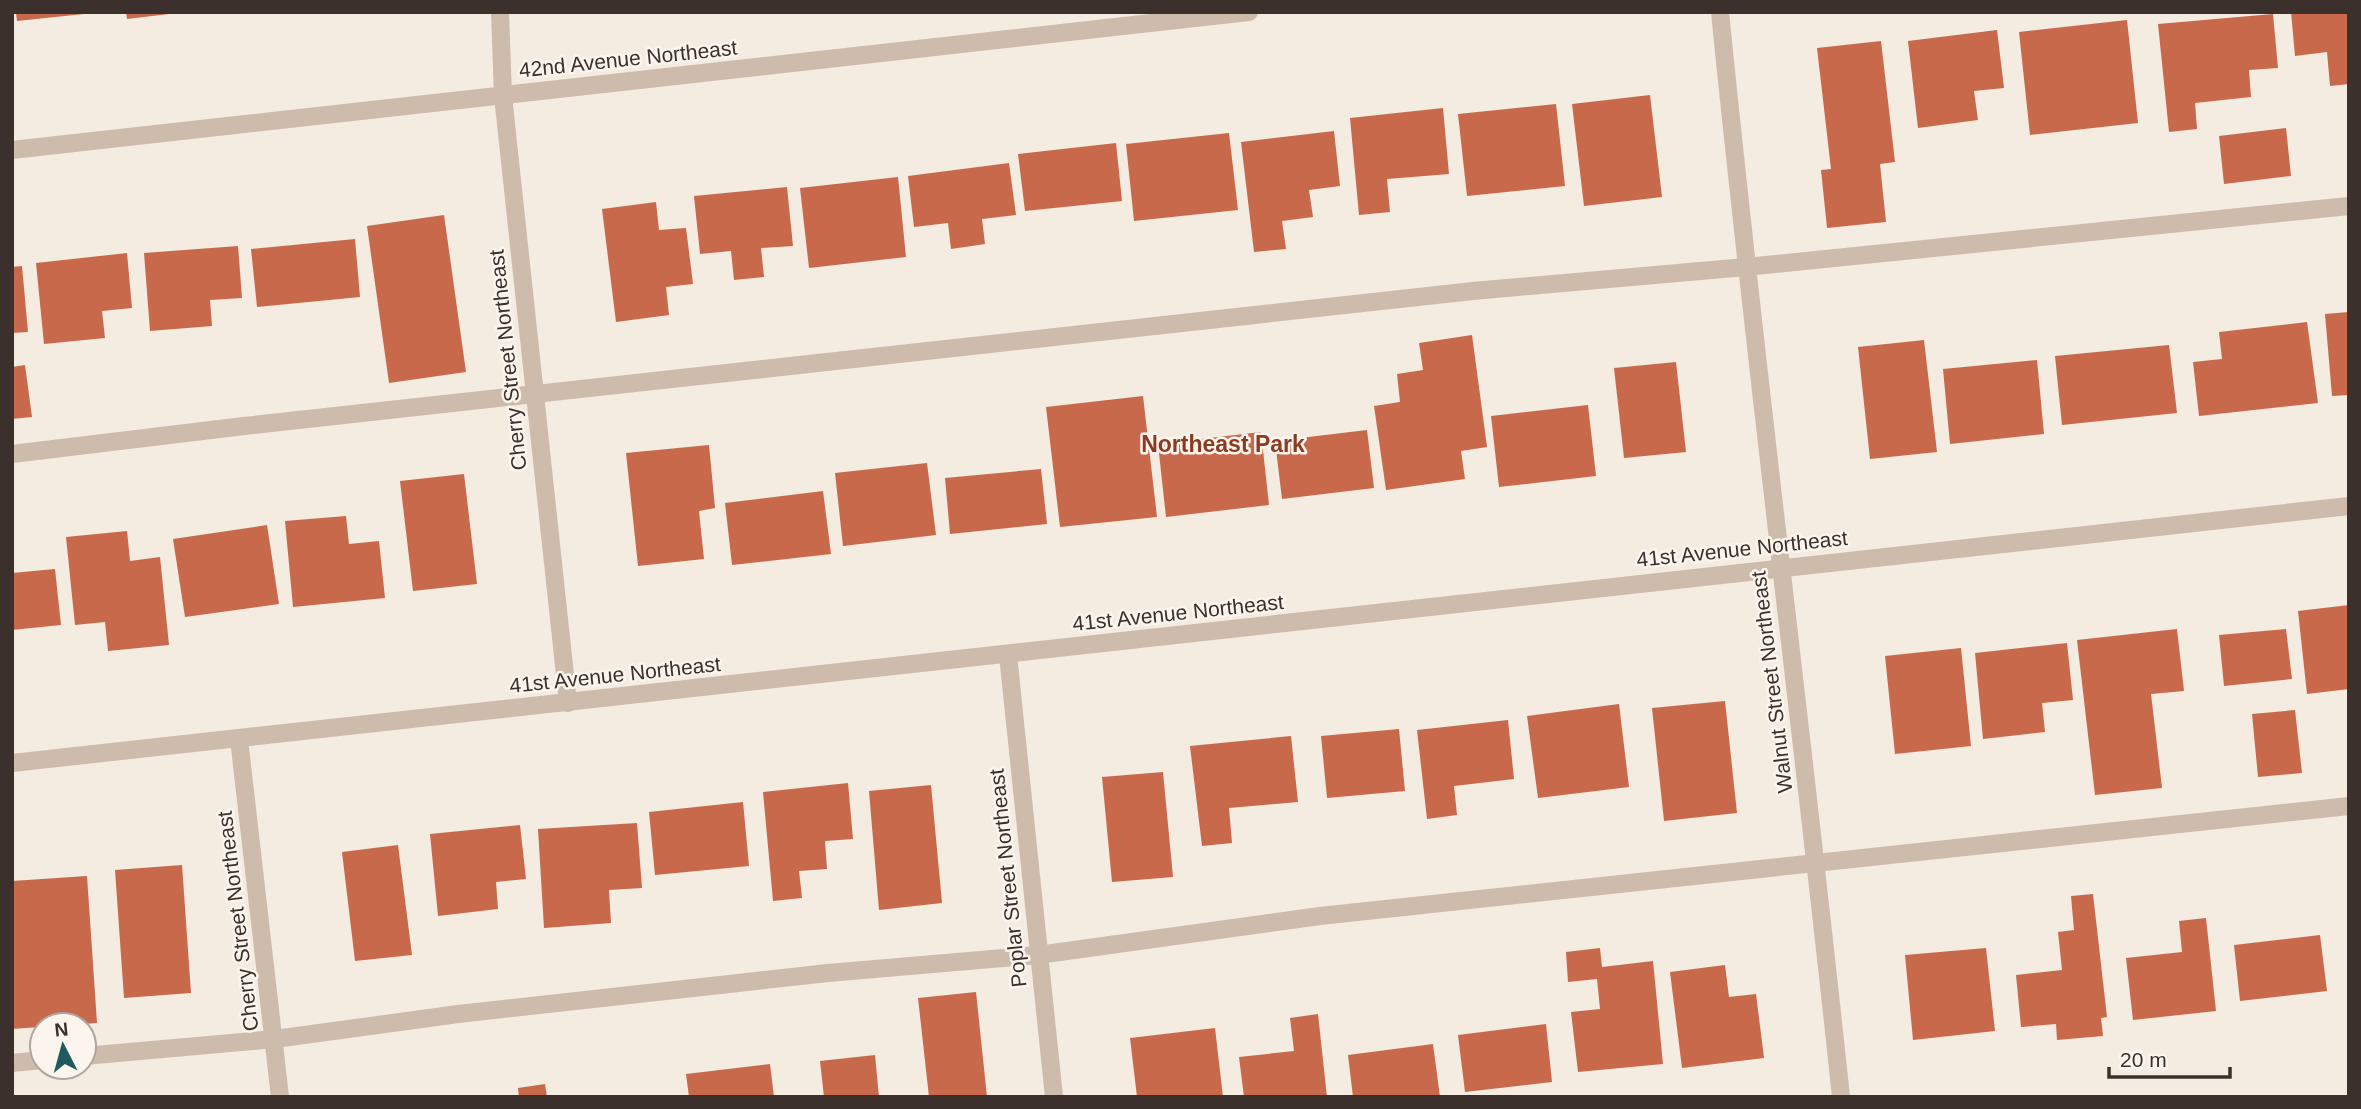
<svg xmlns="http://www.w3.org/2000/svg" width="2361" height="1109" viewBox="0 0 2361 1109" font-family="Helvetica,sans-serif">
<rect width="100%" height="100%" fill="#f4ebe1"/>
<path fill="#c8694b" d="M16 12H84V14L17 21Z
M126 12H169V14L127 19Z
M2291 12H2349V84L2330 86 2327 52 2295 56Z
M2273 14 2278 68 2249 70 2251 97 2195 103 2197 129 2169 132 2158 24Z
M2127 20 2138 123 2030 135 2019 32Z
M1997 30 2004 88 1974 91 1978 120 1918 128 1908 41Z
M1881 41 1895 162 1880 164 1886 222 1827 228 1821 170 1831 169 1817 48Z
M1650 95 1662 197 1584 206 1572 104Z
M1556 104 1565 186 1467 196 1458 114Z
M1443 108 1449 174 1387 179 1390 212 1359 215 1350 118Z
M2286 128 2291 176 2224 184 2219 136Z
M1334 131 1340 186 1309 190 1313 217 1282 221 1286 249 1254 252 1241 142Z
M1229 133 1238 210 1134 221 1126 144Z
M1116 143 1122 201 1025 211 1018 154Z
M1009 163 1016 215 982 219 985 244 951 249 948 223 914 227 908 176Z
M898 177 906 257 809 268 800 188Z
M787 187 793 246 761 248 764 277 734 280 731 251 700 254 694 196Z
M656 202 659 230 686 228 693 284 666 287 669 315 616 322 602 209Z
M444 215 466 372 389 383 367 226Z
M355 239 360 297 257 307 251 249Z
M238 246 242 298 210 300 212 326 150 331 144 253Z
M127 253 132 308 102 311 105 338 44 344 36 263Z
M22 266 28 332 12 333V267Z
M2349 312V395L2332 396 2325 314Z
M2307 322 2318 403 2199 416 2193 362 2222 359 2219 332Z
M1472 335 1487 447 1461 451 1465 479 1386 490 1374 406 1400 402 1397 374 1423 370 1419 343Z
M1924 340 1937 452 1870 459 1858 347Z
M2169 345 2177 413 2062 425 2055 356Z
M2037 360 2044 434 1950 444 1943 369Z
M1676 362 1686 452 1624 458 1614 368Z
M25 365 32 417 12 419V367Z
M1143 396 1157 517 1060 527 1046 407Z
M1588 405 1596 476 1499 487 1491 416Z
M1367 430 1374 488 1282 499 1275 441Z
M1261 432 1269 505 1166 517 1158 444Z
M709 445 715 508 699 511 704 559 638 566 626 453Z
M927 463 936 535 843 546 835 473Z
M1041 469 1047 524 950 534 945 478Z
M464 474 477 584 413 591 400 481Z
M823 491 831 554 732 565 725 503Z
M346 516 349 544 379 541 385 598 293 607 285 521Z
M267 525 279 604 185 617 173 539Z
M127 531 130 561 160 557 169 645 108 651 105 622 75 625 66 537Z
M55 569 61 625 12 630V573Z
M2349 605V689L2307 694 2298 611Z
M2177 629 2184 691 2151 694 2162 788 2095 795 2077 640Z
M2286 629 2292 679 2224 686 2219 635Z
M2067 643 2073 700 2042 703 2045 732 1983 739 1975 653Z
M1961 648 1971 746 1895 754 1885 656Z
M1725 701 1737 813 1664 821 1652 708Z
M1619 704 1629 787 1538 798 1527 716Z
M2295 710 2302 773 2258 777 2252 714Z
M1508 720 1514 779 1454 786 1457 815 1427 819 1417 730Z
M1399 729 1405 791 1327 798 1321 736Z
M1291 736 1298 802 1229 808 1232 843 1202 846 1190 746Z
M1163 772 1173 877 1112 882 1102 777Z
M848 783 853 839 825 841 827 869 799 871 802 898 773 901 763 792Z
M931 785 942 903 879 910 869 791Z
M743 802 749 866 655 875 649 812Z
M637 823 642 888 609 890 611 923 544 928 538 829Z
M520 825 526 879 496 882 498 909 438 916 430 834Z
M398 845 412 955 355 961 342 852Z
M182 865 191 993 124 998 115 870Z
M87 876 97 1023 12 1029V881Z
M2093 894 2107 1017 2101 1018 2103 1036 2057 1040 2056 1024 2021 1027 2016 975 2062 970 2058 932 2074 930 2071 896Z
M2206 918 2216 1011 2133 1020 2126 958 2182 952 2179 921Z
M2320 935 2327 991 2240 1001 2234 945Z
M1600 948 1602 967 1653 961 1663 1064 1578 1072 1571 1012 1600 1009 1597 979 1568 982 1566 952Z
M1986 948 1995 1031 1913 1040 1905 955Z
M1725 965 1729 997 1756 994 1764 1058 1682 1068 1670 972Z
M976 992 987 1097H929L918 998Z
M1318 1014 1327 1097H1244L1239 1057 1294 1051 1290 1018Z
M1546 1024 1552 1082 1465 1092 1458 1035Z
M1215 1028 1223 1097H1137L1130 1038Z
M1433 1044 1440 1097H1353L1348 1055Z
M875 1055 879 1097H824L820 1061Z
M770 1064 774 1097H689L686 1074Z
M545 1084 547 1097H519L518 1088Z"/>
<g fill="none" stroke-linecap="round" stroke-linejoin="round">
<path stroke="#cdbbac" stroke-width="18" d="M12 454 244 426 1473 291 1746 267 2349 206
M84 1056 275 1039 458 1014 828 973 1038 955 1320 916 2349 806
M12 1063 42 1060"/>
<path stroke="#cdbbac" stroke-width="18" d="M500 12 503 96 568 703
M1720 12C1756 374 1803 735 1841 1097
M12 150 1249 12
M1008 655 1054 1097
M239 739 280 1097
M12 763 2349 506"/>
</g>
<g text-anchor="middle" stroke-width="5" stroke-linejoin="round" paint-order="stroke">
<g font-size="21" fill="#3b302b" stroke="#fbf5ee">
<text transform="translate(628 59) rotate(-6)" y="7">42nd Avenue Northeast</text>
<text transform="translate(508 360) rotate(-96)" y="7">Cherry Street Northeast</text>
<text transform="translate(1742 549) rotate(-6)" y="7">41st Avenue Northeast</text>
<text transform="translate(1178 613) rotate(-6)" y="7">41st Avenue Northeast</text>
<text transform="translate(615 675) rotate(-6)" y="7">41st Avenue Northeast</text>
<text transform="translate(1772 682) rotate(-97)" y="7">Walnut Street Northeast</text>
<text transform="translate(1008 878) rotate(-96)" y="7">Poplar Street Northeast</text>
<text transform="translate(238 921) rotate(-97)" y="7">Cherry Street Northeast</text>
</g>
<g font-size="23" font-weight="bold" fill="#8c3b22" stroke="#fbf5ee">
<text x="1223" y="452">Northeast Park</text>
</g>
</g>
<rect width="2361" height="1109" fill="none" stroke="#3b302b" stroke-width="28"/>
<g transform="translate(63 1046) rotate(354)"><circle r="33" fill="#fbf5ee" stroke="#aea6a0" stroke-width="2"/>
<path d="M0-5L12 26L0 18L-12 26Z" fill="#1f5a5e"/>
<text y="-10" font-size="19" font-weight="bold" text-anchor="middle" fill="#3b302b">N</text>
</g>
<path d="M2109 1067v10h121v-10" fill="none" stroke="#3b302b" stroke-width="3.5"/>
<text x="2120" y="1067" font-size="21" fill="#3b302b" stroke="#fbf5ee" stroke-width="5" paint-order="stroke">20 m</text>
</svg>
